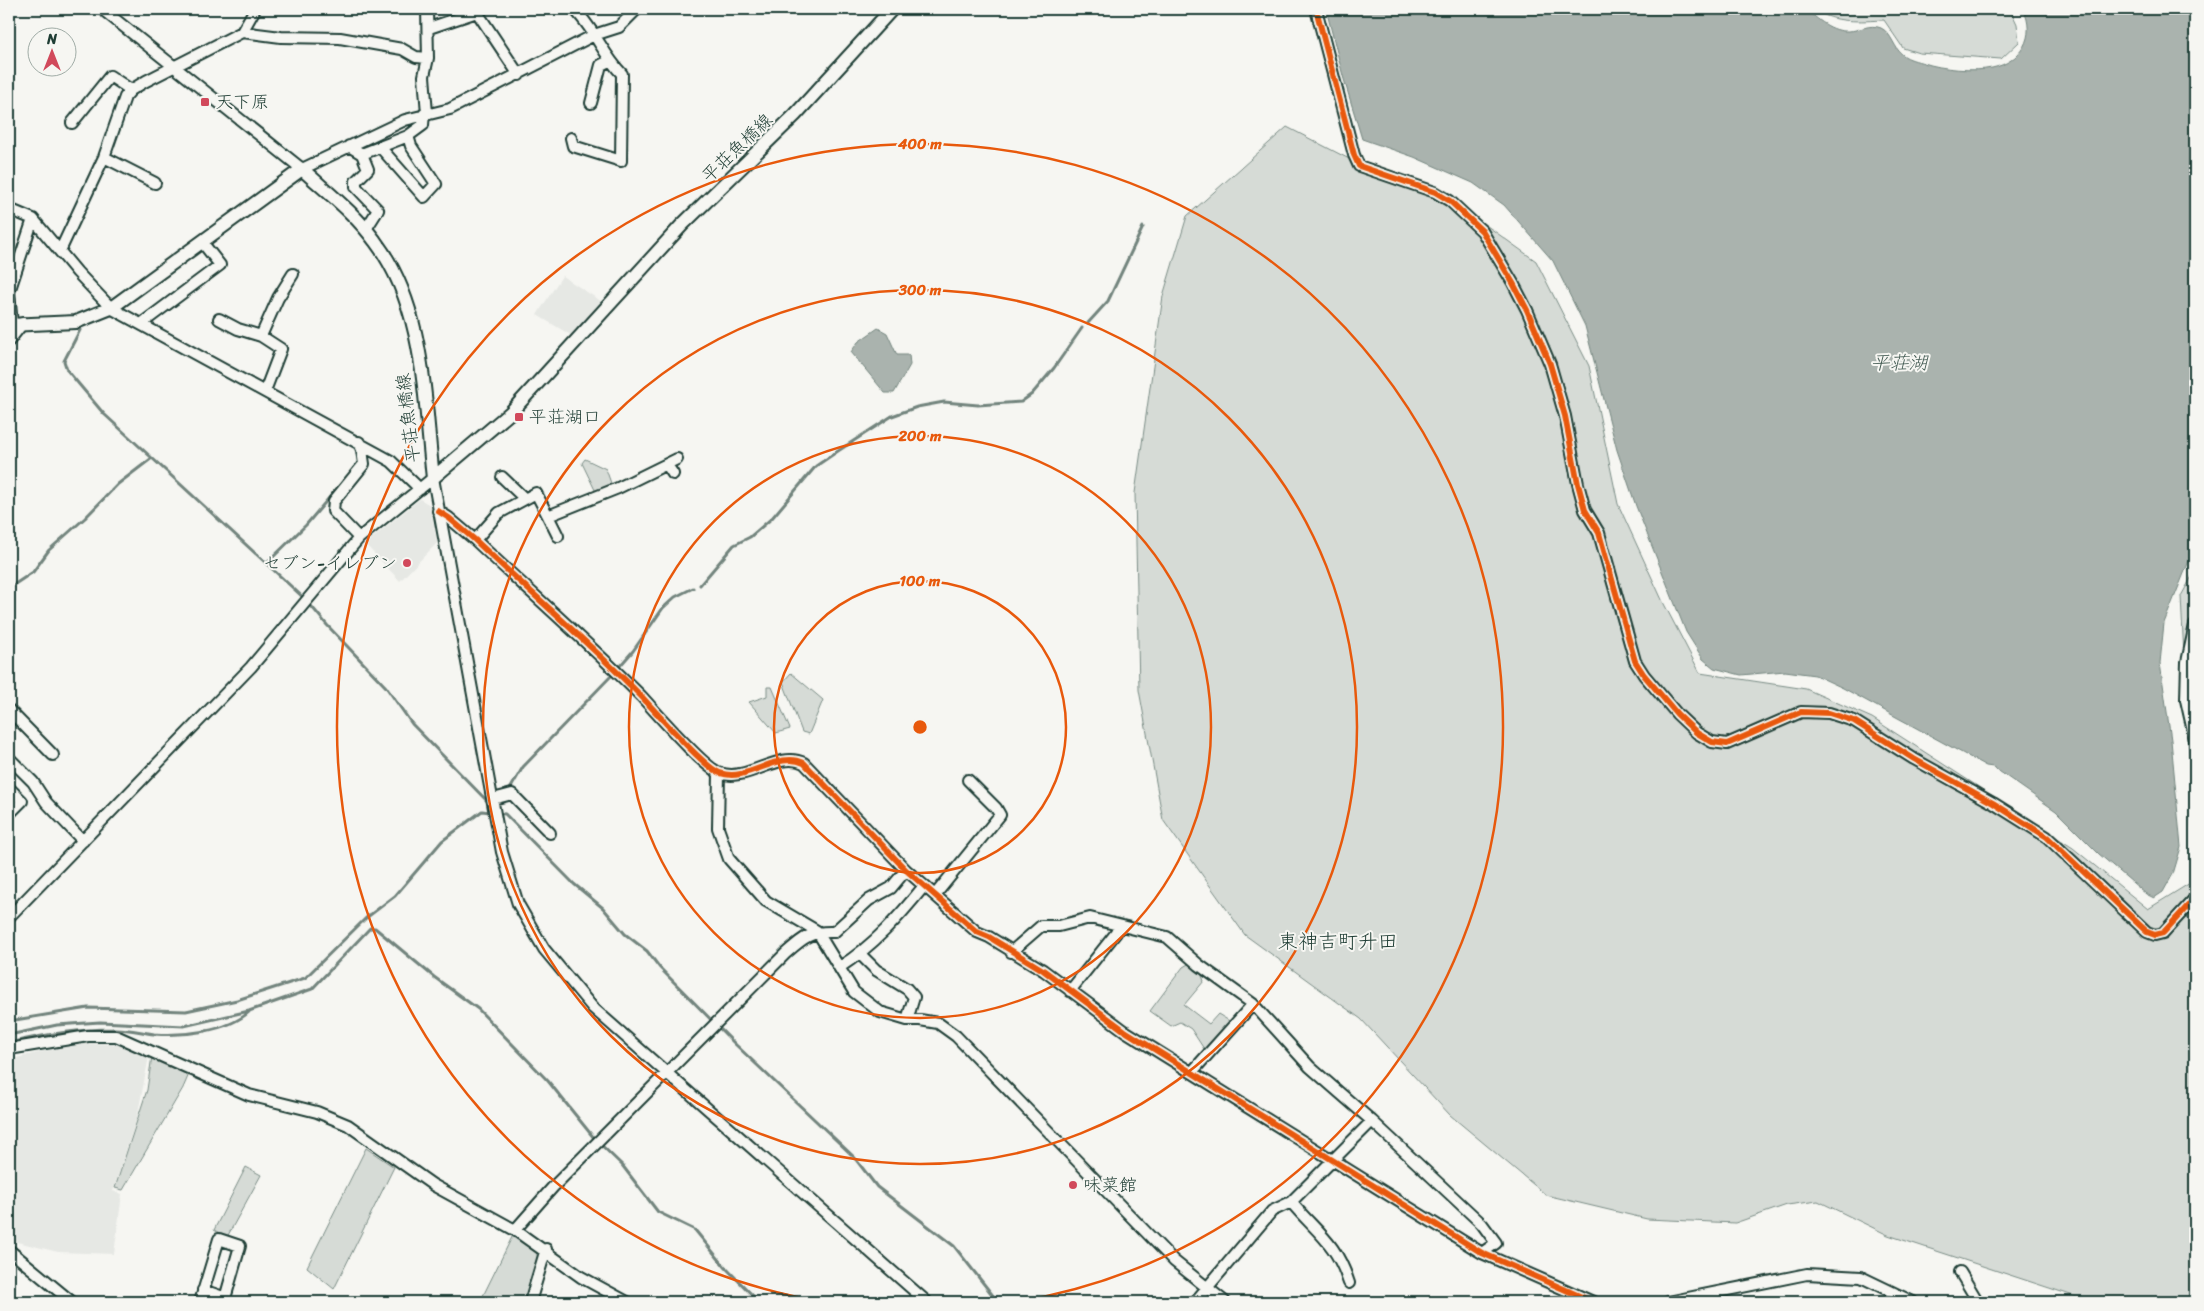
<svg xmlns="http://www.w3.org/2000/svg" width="2204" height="1311" viewBox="0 0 2204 1311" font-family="Sriracha,'Klee One',sans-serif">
<rect width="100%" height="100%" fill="#f6f6f2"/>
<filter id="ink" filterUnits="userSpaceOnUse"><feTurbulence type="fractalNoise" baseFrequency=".02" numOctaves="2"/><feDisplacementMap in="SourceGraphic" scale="10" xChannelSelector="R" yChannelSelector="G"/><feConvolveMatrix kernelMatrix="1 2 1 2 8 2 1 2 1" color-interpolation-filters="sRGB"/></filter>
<g filter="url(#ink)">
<path fill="#e6e8e4" d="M562 276 604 303 574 337 537 315Z
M420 499 430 505 437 543 400 581 365 544Z
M74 1043 112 1044 130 1047 149 1056 137 1118 113 1191 122 1194 114 1254 58 1252 9 1240V1060Z"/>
<path fill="#d6dbd6" stroke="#7a8c85" d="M1814 9H2010L2017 24 2019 42 2001 59 1919 53 1903 48 1884 20C1861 21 1834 24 1814 9Z
M1287 127 1359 164 1441 193 1536 261 1589 366 1618 504 1663 602 1700 673 1806 689 1872 718 2073 848 2148 909 2195 880 2181 596 2195 571V1302H2092L1888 1235 1818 1201 1787 1205 1735 1223 1647 1219 1546 1195 1450 1115 1361 1019 1245 935 1163 820 1139 690 1135 493 1163 296 1187 216Z
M585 459 606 469 612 486 596 492 582 463Z
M791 673 823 700 809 734 802 732 783 682Z
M767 687H772L790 729 776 733 749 702 767 696Z
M1190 963 1201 973 1204 981 1184 1005 1209 1024 1218 1014 1231 1022 1206 1052 1191 1029 1180 1022 1171 1026 1150 1011 1183 967Z
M152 1056 189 1074 183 1088 123 1190 115 1188 147 1090Z
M366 1148 394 1167 334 1289 307 1267Z
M246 1167 261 1175 227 1237 214 1230Z
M513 1235 535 1248 538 1258 526 1302H480Z"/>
<path fill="#aab3ae" stroke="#72847d" d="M1326 9H1806C1817 19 1832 32 1848 31 1860 31 1869 23 1881 28 1892 33 1894 49 1903 55 1908 59 1917 61 1924 63 1941 69 1974 72 1992 68 2021 62 2037 36 2023 9H2195V546L2164 623 2160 663 2171 740 2181 847 2173 874 2163 892 2154 898 2146 894 2099 854 2056 811 1993 767 1986 766 1843 688 1815 675 1785 671 1741 675 1714 668 1703 659 1686 632 1636 506 1617 450 1585 326 1553 261 1504 205 1473 183 1414 157 1362 139 1343 76Z
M878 328 887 333 897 355H909L910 365 894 393H885L851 352 858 342Z"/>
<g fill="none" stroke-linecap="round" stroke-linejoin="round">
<path stroke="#72847d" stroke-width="3" d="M1088 323 1108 301 1143 227
M152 458 307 601 327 625 386 687 412 724 489 803
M267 563 306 525 345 479
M700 585 734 545 750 537 772 518 816 466 838 451 892 416 917 407 944 402 978 405 1021 402 1032 394 1054 368 1082 328
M9 588 33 572 49 550 85 518 118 484 152 458 104 414 67 370 64 361 80 330
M509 791 523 767 612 675 633 651 663 608 675 597 693 588
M9 1021 88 1008 186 1011 237 1000 305 978 366 918 395 896 442 841 482 811 505 814 574 884 603 908 625 934 647 951 660 968 736 1045 854 1157 877 1187 954 1246 998 1302
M9 1035 57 1025 100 1022 184 1026 249 1011 312 989 370 928H375L434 977 478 1009 548 1081 594 1138 622 1165 658 1212 695 1230 726 1268 759 1302
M9 1043C42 1035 77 1029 112 1029 126 1028 139 1032 154 1034 183 1036 227 1032 249 1012"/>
<defs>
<path id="minor" d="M102 9 302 169 405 120 450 109 594 35 619 27 637 9
M1316 9 1354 155 1359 166 1435 192 1450 201 1482 231 1513 283 1527 310 1550 364 1565 416 1578 484 1585 510 1599 533 1635 661 1644 675 1677 714 1697 733 1712 742 1727 744 1801 712 1829 713 1854 721 1914 759 1993 803 2047 837 2147 932 2155 935 2163 933 2195 898
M429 28 477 12 519 75
M242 32 281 37 340 38 402 49 416 57 428 58
M591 103 601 65 609 61
M427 113 424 76 428 58 427 9
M72 123 110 76 131 90
M571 138 573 146 621 161 622 74C603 55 594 28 574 9
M349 146 362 154 368 169 356 181V187L378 210 366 229
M380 147 424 197 436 184 411 146 408 136
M362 154 408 136 423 125 424 114
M104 157 155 183
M9 209 33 219 77 272 111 308 391 461 420 489
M60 251 104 157 125 97 131 90 146 81 242 32 255 9
M219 319 238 329 261 336
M141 324 220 265 202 242
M12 325 9 292 33 219
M9 341 23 323
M265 391 281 349 261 336 278 298 293 274
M359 442 362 450 364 464 334 501 333 511 359 538
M667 465 673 474
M502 477 525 499
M433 478 502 852 518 904 544 949 593 1008 927 1302
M438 511 449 518 475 540C530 592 588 642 641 696 656 712 704 768 720 773 748 783 778 750 804 763L906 870 977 932 989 937 1043 970 1125 1031 1482 1253 1593 1302
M548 516 558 536
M475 540 499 513 536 493 548 516 618 488 677 459
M2195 625 2187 662 2186 700 2195 740
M9 710 53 755
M9 758 33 782 46 802 83 841
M719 773 718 828 729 859 766 901 817 931 854 992 880 1012 907 1020H920L938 1023 956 1036 1174 1261 1225 1302
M9 788 22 801 9 814
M493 799 512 794 550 833
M935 895 1000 815 996 808 968 780
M9 917 251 667 359 538 433 478
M1011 952 1041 926H1059L1090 918 1167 937 1199 965 1253 1004 1310 1067 1372 1121
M860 954 876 970 907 989 914 997 907 1020
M840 967C874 945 899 917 924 886
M1070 991 1116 933 1119 926
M9 1049 88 1036H116L249 1095 317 1112 348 1125 433 1185 515 1230 581 1277 627 1302
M1192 1072 1253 1004
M1291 1202C1317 1233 1336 1242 1349 1283
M515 1230 553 1187 786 953C803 938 810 931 834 932L869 900 891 888 906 870
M9 1250 72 1302
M1960 1272 1978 1302
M203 1290 226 1298
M200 1302 219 1239 240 1246 224 1302
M530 1302 546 1249
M1195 1302 1272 1211 1291 1202 1372 1121 1482 1224 1496 1243 1482 1253
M1668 1302 1807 1274 1861 1277 1913 1302"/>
<path id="major" d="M9 325 76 322 111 308 302 169C327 192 355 213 375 241 425 307 424 398 433 478
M433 478 511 412 682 225 795 115 892 9"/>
</defs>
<use href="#minor" stroke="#1f3d34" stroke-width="14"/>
<use href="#major" stroke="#1f3d34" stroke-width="16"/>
<use href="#minor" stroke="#f6f6f2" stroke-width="10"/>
<use href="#major" stroke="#f6f6f2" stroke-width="12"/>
<defs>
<path id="cycleway" d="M1316 9 1354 155 1359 166 1435 192 1450 201 1482 231 1513 283 1527 310 1550 364 1565 416 1578 484 1585 510 1599 533 1635 661 1644 675 1677 714 1697 733 1712 742 1727 744 1801 712 1829 713 1854 721 1914 759 1993 803 2047 837 2147 932 2155 935 2163 933 2195 898
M438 511 449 518 475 540C530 592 588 642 641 696 656 712 704 768 720 773 748 783 778 750 804 763L906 870 977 932 989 937 1043 970 1125 1031 1482 1253 1593 1302"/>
</defs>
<use href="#cycleway" stroke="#f6f6f2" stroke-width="9"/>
<use href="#cycleway" stroke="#e8590c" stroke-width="6"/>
</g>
</g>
<g fill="none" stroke="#e8590c" stroke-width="2.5">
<circle cx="920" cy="727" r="146"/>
<circle cx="920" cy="727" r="291"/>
<circle cx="920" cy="727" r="437"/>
<path d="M824 1302A583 583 0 1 1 1016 1302"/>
</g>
<g fill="#d1495b" stroke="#f6f6f2" stroke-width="2">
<rect x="200" y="97" width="10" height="10" rx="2.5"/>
<rect x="514" y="412" width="10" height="10" rx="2.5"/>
<circle cx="407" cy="563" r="5"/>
<circle cx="1073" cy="1185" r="5"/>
</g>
<g text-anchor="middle" stroke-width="4" stroke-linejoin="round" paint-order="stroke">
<g font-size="18" fill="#1f3d34" stroke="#f6f6f2" text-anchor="start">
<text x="215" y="108">天下原</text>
<text x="529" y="423">平荘湖口</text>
<text x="397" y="569" text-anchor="end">セブン-イレブン</text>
<text x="1083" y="1191">味菜館</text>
</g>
<g font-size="18" fill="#1f3d34" stroke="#f6f6f2">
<text transform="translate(737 148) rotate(-44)" y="6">平荘魚橋線</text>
<text transform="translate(408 418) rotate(-97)" y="6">平荘魚橋線</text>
</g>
<g font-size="19" font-style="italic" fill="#425a52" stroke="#f6f6f2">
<text x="1899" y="369">平荘湖</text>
</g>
<g font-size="20" fill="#1f3d34" stroke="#f6f6f2">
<text x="1338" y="948">東神吉町升田</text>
</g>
</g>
<circle cx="920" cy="727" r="8" fill="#e8590c" stroke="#f6f6f2" stroke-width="2.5"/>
<g font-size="15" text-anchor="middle" font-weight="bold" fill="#e8590c" stroke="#f6f6f2" stroke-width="4" stroke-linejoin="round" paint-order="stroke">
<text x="920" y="149">400 m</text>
<text x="920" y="295">300 m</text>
<text x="920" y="441">200 m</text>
<text x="920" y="586">100 m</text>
</g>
<rect width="2204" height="1311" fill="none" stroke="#f6f6f2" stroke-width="30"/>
<rect x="15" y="15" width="2174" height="1281" fill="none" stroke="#1f3d34" stroke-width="2" filter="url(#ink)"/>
<g transform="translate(52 52)"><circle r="24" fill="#f6f6f2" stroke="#a0aca6"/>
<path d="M0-4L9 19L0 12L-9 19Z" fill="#d1495b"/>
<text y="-8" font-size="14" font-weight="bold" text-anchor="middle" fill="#1f3d34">N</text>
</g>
</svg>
